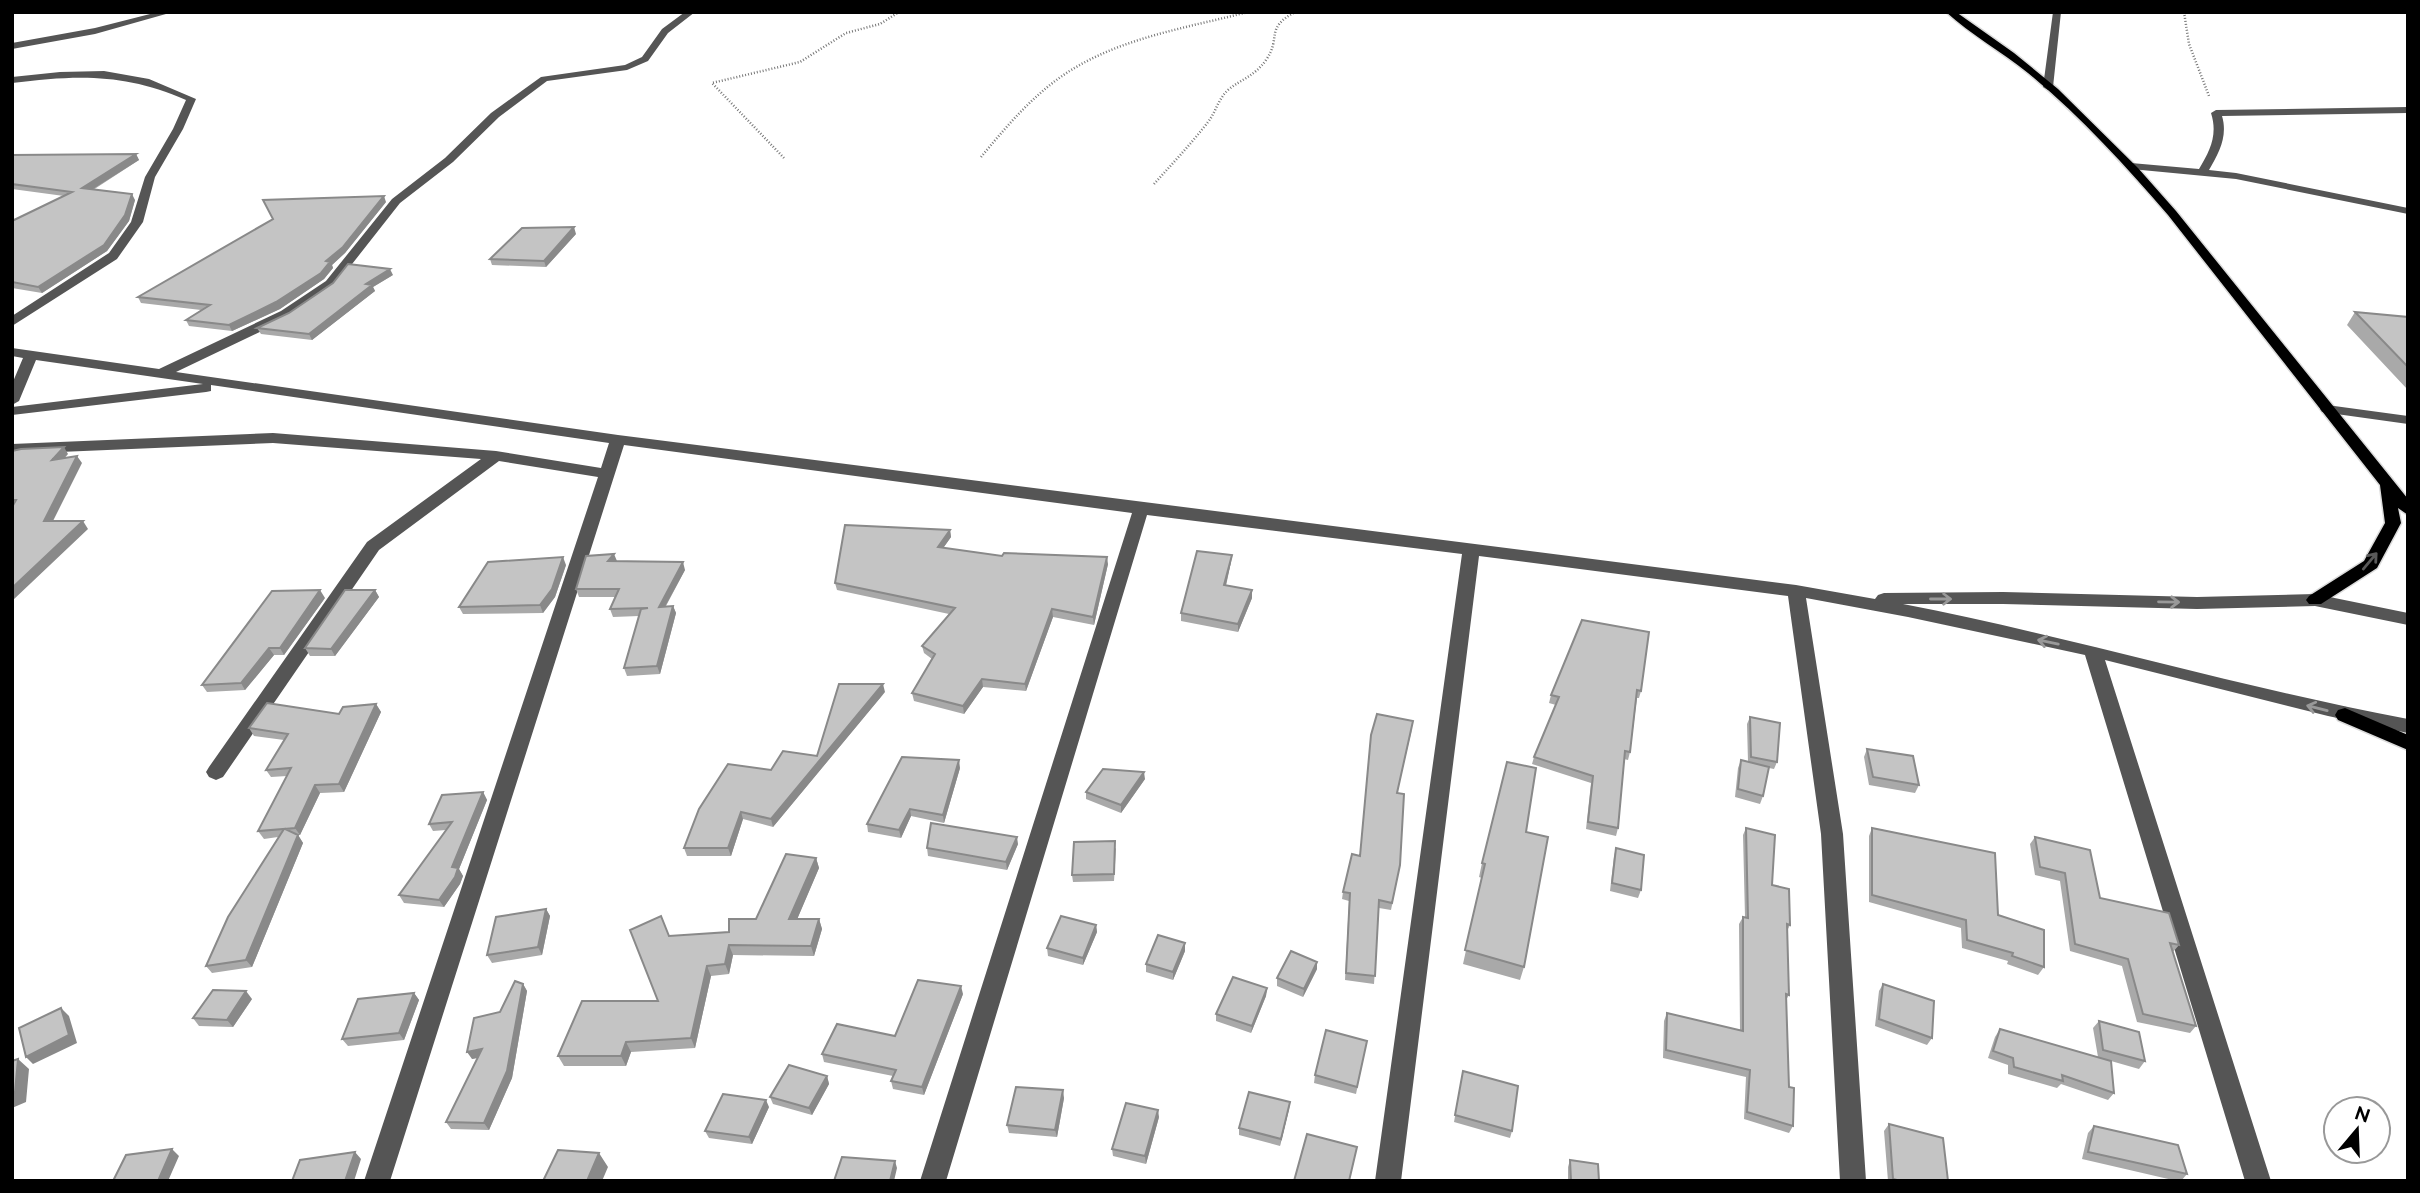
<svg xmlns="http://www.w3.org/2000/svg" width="2420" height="1193" viewBox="0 0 2420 1193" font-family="Raleway,sans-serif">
<rect width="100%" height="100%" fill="#fff"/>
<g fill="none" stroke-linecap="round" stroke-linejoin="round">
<defs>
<path id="major" d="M1946 12H1956L2014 53 2058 89 2138 168 2176 211 2408 499V515L2398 508 2401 523 2377 568 2321 604H2309L2306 600 2309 596 2364 561 2385 523 2380 485 2168 215C2125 165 2080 116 2028 73 2002 52 1971 35 1946 12Z
M2345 708 2408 735V750L2338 720 2335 715 2338 710Z"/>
</defs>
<use href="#major" stroke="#dbdbdb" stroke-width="3"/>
<path stroke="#777" stroke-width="2.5" stroke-dasharray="1 2" stroke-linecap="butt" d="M2184 12 2189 44 2209 96
M981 157C1006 127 1032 96 1065 74 1119 38 1186 28 1248 12
M784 158 712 83 800 62 846 33 880 24 899 12
M1154 184C1172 164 1191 144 1208 122 1216 112 1218 99 1228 90 1241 79 1254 77 1266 60 1282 37 1264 29 1295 12"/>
<path fill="#555" fill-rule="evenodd" d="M158 12H173L95 34 12 49V43L95 28Z
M685 12H695L668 33 648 61 627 70 547 81 499 117 453 162 400 203 334 287 291 317 176 372 618 435 1796 585 1875 599 1878 595 1884 593 2003 592 2197 597 2315 594 2408 613V625L2315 606 2197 609 2003 604H1903C2073 637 2238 687 2408 719V733L2328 716 2105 660 2271 1181H2245L2085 655 1908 617 1806 598 1843 834 1866 1181H1840L1821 834 1788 596 1479 556 1401 1181H1375L1462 554 1147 515 946 1181H920L1132 513 624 445 390 1181H364L598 477 499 461 379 550 223 777 216 780 209 777 206 772 209 767 367 542 481 459 273 443 12 454V444L273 433 496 451 601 468 609 443 211 385V391L206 392 12 415V407L203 384 36 360 19 401 12 405V384L23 358 12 356V348L159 369 281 311 326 281 392 199 445 158 491 113 541 77 625 65 642 57 662 29Z
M2053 12H2061L2053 87 2048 90 2043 87Z
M104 71 149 79 196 99 183 129 155 177 143 222 117 259 12 326V316L109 253 131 222 145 177 173 129 186 100C125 73 77 75 12 83V77L60 72Z
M2408 107V113L2222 116C2228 136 2219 153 2209 170L2236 173 2408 208V214L2236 179 2131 169 2126 166 2131 163 2199 169C2210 151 2218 135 2211 113L2216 110Z
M2327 405 2408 416V424L2322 412 2320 409 2322 406Z"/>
<use href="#major" fill="#000" fill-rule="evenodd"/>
</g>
<path fill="#a9a9a9" d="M136 154 139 160 93 190 135 200 129 221 107 251 42 293 12 288V221L64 196 12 189V155Z
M386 202 345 253 332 265 333 268 324 279 280 309 232 331 189 326 186 320 201 310 141 303 138 297Z
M576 234 546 267 492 265 490 259Z
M393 275 373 287 375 291 312 340 261 334 257 328Z
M2355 312 2408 317V390L2347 325Z
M950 530 951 537 943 548 1002 556 1108 564 1094 625 1053 617 1026 691 983 687 964 714 914 701 912 693 932 659 924 653 922 646 949 614 837 590 835 583Z
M617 561 685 570 666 606H673L676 613 660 674 627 676 624 668 639 616 613 617 610 609 615 597H579L576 589Z
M1231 562 1226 586 1252 598 1238 632 1181 621V613Z
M566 565 555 597 543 613 463 614 459 607Z
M375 590 379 597 335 656H310L305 648Z
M325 598 284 655H274L245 690 207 692 202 685Z
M1582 620 1641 691 1639 698H1637L1630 752 1628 760 1624 759 1618 828 1616 836 1586 829 1591 783 1532 764 1534 757 1556 705 1549 703 1551 695Z
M885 692 773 827 743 819 731 856H687L684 848 771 770 817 756Z
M376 704 381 712 344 792 320 793 300 835H298L303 843 252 967 212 973 206 966 278 837 264 839 258 831 287 776 271 777 266 770 284 740 254 736 249 728 339 714Z
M1750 717 1777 762 1774 769 1769 768 1763 796 1760 804 1735 797 1738 768 1741 760 1748 762 1747 724Z
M1412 729 1397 793 1400 865 1391 910 1379 908 1374 984 1345 980 1349 901 1342 899 1343 892 1360 856Z
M1867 749 1919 785 1915 793 1869 785 1864 757Z
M960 768 944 823 911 816 901 838 868 832 867 824Z
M1145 779 1121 813 1086 799V792Z
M483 792 487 800 459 869 463 876 460 884 444 907 404 903 399 895 446 830 433 831 429 824Z
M1746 828 1790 925 1787 931 1789 995 1786 1000 1789 1087 1793 1126 1789 1133 1744 1119 1746 1077 1663 1058 1664 1021 1667 1013 1740 1030 1739 924 1743 917H1745L1743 835Z
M1872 828 1998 915 2044 967 2038 975 2007 964 2008 961 1962 948 1961 928 1869 902V836Z
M1526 832 1524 967 1520 980 1463 964 1482 878 1479 877 1482 863Z
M2035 837 2100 898 2179 945 2173 952 2196 1026 2190 1033 2137 1022 2122 966 2070 951 2060 881 2035 875 2030 844Z
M1018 844 1007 870 928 856 927 848Z
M1116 848 1114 881 1073 882 1072 875Z
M1616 848 1641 890 1638 898 1610 891 1614 856Z
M816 858 819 868 797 919H819L822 929 814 956 733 955 729 974 711 976 695 1048 631 1052 626 1066H564L558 1056 658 1001 669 936 729 932 756 919Z
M546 909 550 916 542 955 492 963 487 955Z
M1096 925 1097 932 1083 965 1048 956 1047 948Z
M1185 943V951L1173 980 1146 972V964Z
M1317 962V969L1303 997 1277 986V978Z
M523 984 527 991 512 1078 489 1130 451 1129 446 1122 477 1058 472 1059 500 1012Z
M1883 984 1932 1038 1927 1045 1875 1026 1879 991Z
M1267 988 1266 996 1251 1033 1216 1021V1014Z
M414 993 419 1000 404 1040 348 1046 342 1039Z
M963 994 924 1095 893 1089 891 1081 893 1076 824 1062 822 1054 895 1036Z
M252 999 233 1027 199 1026 193 1018Z
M2099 1021 2145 1061 2139 1069 2111 1061 2114 1093 2108 1100 2061 1084 2057 1088 2008 1074V1065L1988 1058 1995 1037 2000 1029 2098 1057 2093 1028Z
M1367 1041 1356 1094 1314 1083 1315 1075Z
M1463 1071 1512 1131 1510 1138 1454 1122Z
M827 1076 829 1084 812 1115 773 1104 770 1097Z
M1064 1098 1057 1137 1009 1133 1007 1125Z
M1290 1102 1289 1109 1280 1146 1239 1135V1128Z
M769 1107 752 1144 709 1138 705 1131Z
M1159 1117 1146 1164 1113 1156 1112 1149Z
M1889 1124 1948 1181H1888L1884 1131Z
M2094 1126 2187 1174 2181 1181H2177L2082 1159 2088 1133Z
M1570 1160 1599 1181H1568V1167Z"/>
<path fill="#898989" d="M136 154 139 160 85 194 82 188Z
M132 194 135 200 129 221 107 251 42 293 38 287Z
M384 196 386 202 345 253 332 265 333 268 324 279 280 309 232 331 229 325 326 261Z
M574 227 576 234 546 267 544 261Z
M390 269 393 275 373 287 375 291 312 340 309 334 366 284Z
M64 447 68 454 57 467 52 460Z
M77 456 82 463 49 529 44 521Z
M83 521 88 529 12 601V588Z
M950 530 951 537 939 554 938 547Z
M614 554 617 561H608Z
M1232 555 1231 562 1224 593V585Z
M563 557 566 565 555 597 543 613 540 605Z
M1107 557 1108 564 1094 625 1093 617Z
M683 562 685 570 661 614 659 607Z
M320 590 325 598 284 655 280 648Z
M375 590 379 597 335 656 331 649Z
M1252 590V598L1238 632V624Z
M673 606 676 613 660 674 657 666Z
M1052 609 1053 617 1026 691 1025 684Z
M269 648 274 655 245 690 241 683Z
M982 679 983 687 964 714 963 706Z
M883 684 885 692 773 827 771 819Z
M376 704 381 712 344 792 339 784Z
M959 760 960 768 944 823 943 815Z
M1144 772 1145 779 1121 813V805Z
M315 785 320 793 300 835 295 828Z
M483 792 487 800 459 869 463 876 460 884 444 907 439 900Z
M910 809 911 816 901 838 899 830Z
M741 812 743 819 731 856 728 848Z
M298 835 303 843 252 967 246 960Z
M1017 837 1018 844 1007 870 1006 862Z
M816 858 819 868 793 929 789 919Z
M546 909 550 916 542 955 538 947Z
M819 919 822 929 814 956 811 946Z
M1096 925 1097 932 1083 965V958Z
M1185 943V951L1173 980V972Z
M729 945 733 955 729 974 725 964Z
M1317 962V969L1303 997 1304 989Z
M707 966 711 976 695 1048 691 1038Z
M523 984 527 991 512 1078 489 1130 484 1123Z
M961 986 963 994 924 1095 922 1087Z
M1267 988 1266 996 1251 1033 1252 1026Z
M246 991 252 999 233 1027 227 1020Z
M414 993 419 1000 404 1040 399 1033Z
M61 1008 69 1016 77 1043 33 1064 26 1057Z
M626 1042 631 1052 626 1066 621 1056Z
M482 1049 487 1056 472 1059 467 1052Z
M18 1059 29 1069 26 1102 12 1108V1093Z
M827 1076 829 1084 812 1115 809 1108Z
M1063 1090 1064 1098 1057 1137 1055 1130Z
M766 1100 769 1107 752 1144 749 1137Z
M1290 1102 1289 1109 1280 1146 1281 1139Z
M1158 1110 1159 1117 1146 1164 1145 1156Z
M172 1149 179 1156 168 1181H158Z
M355 1152 361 1159 354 1181H345Z
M599 1153 608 1167 602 1181H587Z
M895 1161 897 1168 894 1181H890Z"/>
<path fill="#c4c4c4" stroke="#898989" stroke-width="2" d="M136 154 82 188 132 194 125 215 104 245 38 287 12 282V221L72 192 12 184V155Z
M384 196 343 247 326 261 330 262 321 273 276 302 229 325 186 320 210 305 138 297 273 219 263 200Z
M574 227 544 261 490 259 522 228Z
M348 264 390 269 366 284 372 285 309 334 257 328 289 313 333 283Z
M2355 312 2408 317V367Z
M64 447 52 460 77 456 44 521H83L12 588V507L16 500H12V451L21 449Z
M845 525 950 530 938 547 1002 556 1004 553 1107 557 1093 617 1052 609 1025 684 982 679 963 706 912 693 935 654 922 646 955 608 835 583Z
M1197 551 1232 555 1224 585 1252 590 1238 624 1181 613Z
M614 554 608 561 683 562 659 607 673 606 657 666 624 668 641 609 648 608 610 609 619 589H576L586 556Z
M563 557 552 589 540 605 459 607 488 562Z
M320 590 280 648H269L241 683 202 685 272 591Z
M345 590H375L331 649 305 648Z
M1582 620 1649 632 1641 691 1637 690 1630 752 1625 751 1618 828 1588 822 1593 776 1534 757 1559 697 1551 695Z
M839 684H883L771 819 741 812 728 848H684L699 809 728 764 771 770 783 751 817 756Z
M267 703 339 714 343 707 376 704 339 784 315 785 295 828 285 829 298 835 246 960 206 966 228 917 284 829 258 831 291 768 266 770 288 734 249 728Z
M1377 714 1413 721 1397 793 1404 794 1400 865 1392 903 1379 900 1375 976 1346 973 1350 893 1343 892 1352 854 1360 856 1371 735Z
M1750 717 1780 723 1777 762 1751 757Z
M1867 749 1913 756 1919 785 1873 777Z
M902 757 959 760 943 815 910 809 899 830 867 824Z
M1741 760 1769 767 1763 796 1738 789Z
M1507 762 1536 768 1526 832 1548 837 1524 967 1465 950 1485 864 1482 863Z
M1103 769 1144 772 1121 805 1086 792Z
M483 792 452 867 458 868 455 877 439 900 399 895 452 822 429 824 442 795Z
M931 823 1017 837 1006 862 927 848Z
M1746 828 1775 835 1772 885 1789 889 1790 925 1787 924 1789 995 1786 994 1789 1087 1794 1088 1793 1126 1747 1112 1750 1070 1666 1050 1667 1013 1743 1031V917L1748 918Z
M1872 828 1995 853 1998 915 2044 930V967L2012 956 2013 953 1967 940 1966 920 1872 895Z
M2035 837 2090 850 2100 898 2169 913 2179 945 2170 943 2196 1026 2143 1014 2128 959 2075 944 2065 873 2040 867Z
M1115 841 1114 874 1072 875 1074 842Z
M1616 848 1644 855 1641 890 1612 883Z
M786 854 816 858 789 919H819L811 946 729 945 725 964 707 966 691 1038 626 1042 621 1056H558L582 1001H658L630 930 661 916 669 936 729 932V919H756Z
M546 909 538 947 487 955 496 917Z
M1061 916 1096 925 1083 958 1047 948Z
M1158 935 1185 943 1173 972 1146 964Z
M1291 951 1317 962 1304 989 1277 978Z
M1233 977 1267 988 1252 1026 1216 1014Z
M918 980 961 986 922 1087 891 1081 896 1070 822 1054 837 1024 895 1036Z
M515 981 523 984 507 1071 484 1123 446 1122 482 1049 467 1052 474 1018 500 1012Z
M1883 984 1934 1001 1932 1038 1879 1019Z
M213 990 246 991 227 1020 193 1018Z
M414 993 399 1033 342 1039 358 999Z
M61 1008 69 1035 26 1057 19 1028Z
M2099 1021 2139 1032 2145 1061 2103 1050Z
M2000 1029 2111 1061 2114 1093 2062 1075 2063 1081 2014 1067 2013 1058 1993 1051Z
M1326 1030 1367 1041 1357 1087 1315 1075Z
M18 1059 15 1092 12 1093V1061Z
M789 1065 827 1076 809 1108 770 1097Z
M1463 1071 1518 1086 1512 1131 1455 1115Z
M1016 1087 1063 1090 1055 1130 1007 1125Z
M1249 1092 1290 1102 1281 1139 1239 1128Z
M723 1094 766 1100 749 1137 705 1131Z
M1126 1103 1158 1110 1145 1156 1112 1149Z
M1889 1124 1943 1138 1948 1181H1901L1893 1179Z
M2094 1126 2178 1145 2187 1174 2088 1152Z
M1307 1134 1357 1147 1349 1181H1294Z
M172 1149 158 1181H113L126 1155Z
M558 1150 599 1153 587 1181H543Z
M355 1152 345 1181H292L300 1160Z
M842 1157 895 1161 890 1181H834Z
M1570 1160 1598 1164 1599 1181H1571Z"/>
<defs><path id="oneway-shaft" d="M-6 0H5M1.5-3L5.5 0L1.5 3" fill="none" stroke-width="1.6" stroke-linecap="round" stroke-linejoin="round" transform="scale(1.75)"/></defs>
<use stroke="#595959" href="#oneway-shaft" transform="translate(2370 561) rotate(-50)"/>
<g stroke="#999">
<use href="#oneway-shaft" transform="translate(1941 599)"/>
<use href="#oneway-shaft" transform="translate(2169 602) rotate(1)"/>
<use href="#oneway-shaft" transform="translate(2048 642) rotate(-168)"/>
<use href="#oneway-shaft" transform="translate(2317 708) rotate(-166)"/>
</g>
<rect width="2420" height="1193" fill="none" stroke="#000000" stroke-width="28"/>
<g transform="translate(2357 1130) rotate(19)"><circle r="33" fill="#ffffff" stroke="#999999" stroke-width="2"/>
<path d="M0-5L12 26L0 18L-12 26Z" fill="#000000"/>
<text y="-10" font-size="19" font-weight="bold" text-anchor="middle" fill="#000000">N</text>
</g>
</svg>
